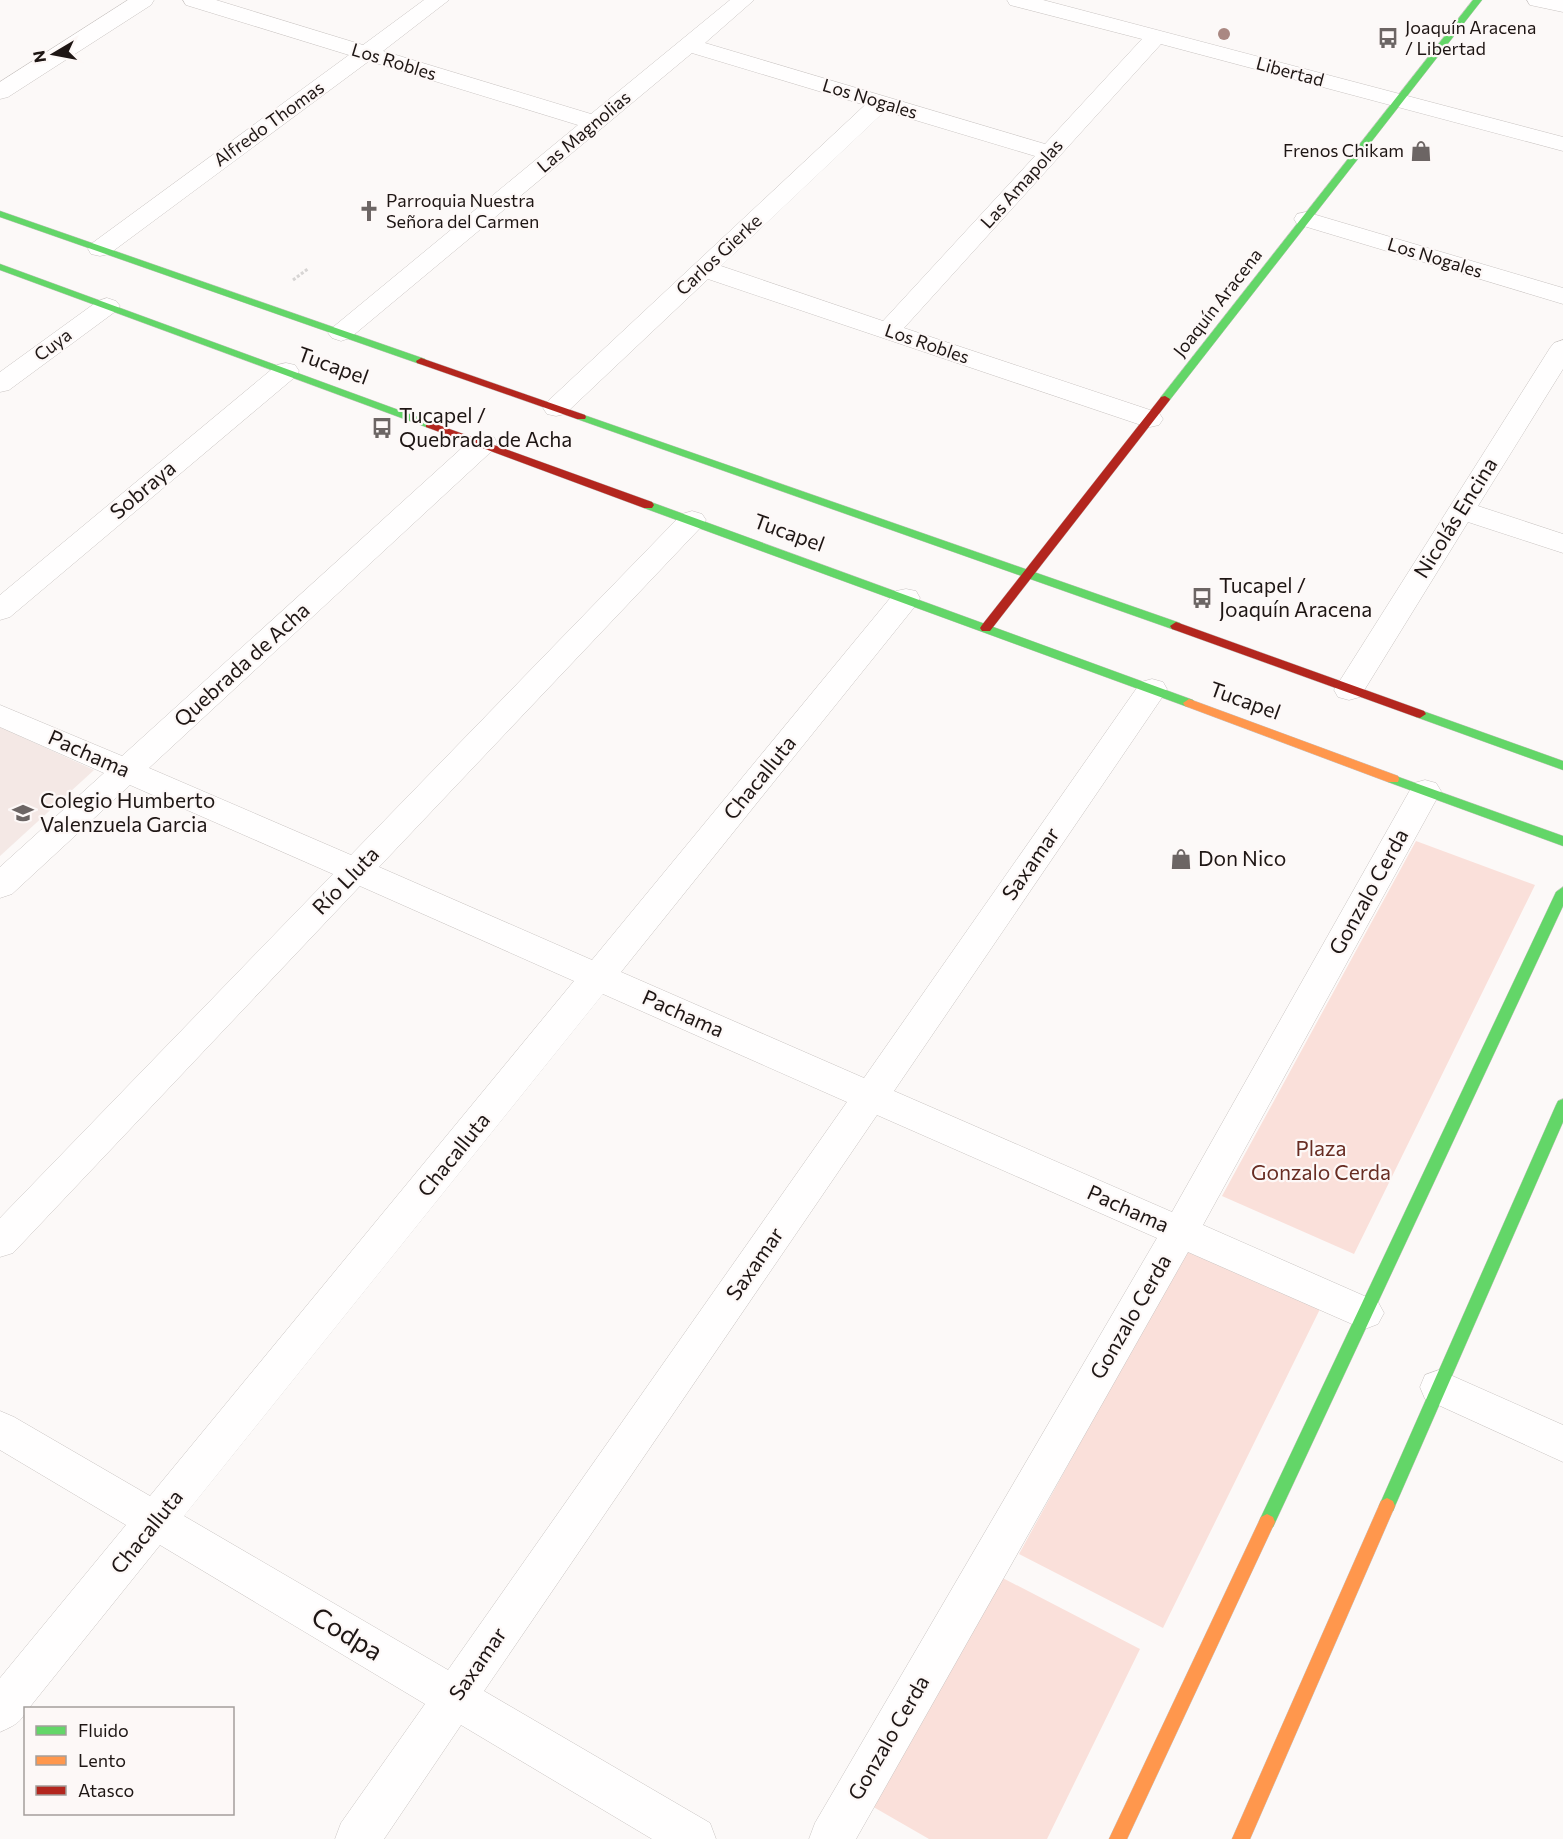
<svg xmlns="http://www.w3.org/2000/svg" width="1563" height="1839" viewBox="0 0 1563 1839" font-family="Commissioner,sans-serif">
<rect width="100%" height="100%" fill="#fcf9f8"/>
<path fill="#f4e8e5" d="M0 727 94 770 0 856Z"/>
<path fill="#fae0da" d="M1416 841 1535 885 1354 1254 1222 1196Z
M1189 1245 1322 1305 1163 1628 1019 1554Z
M995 1574 1140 1649 1047 1839H929L870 1805Z"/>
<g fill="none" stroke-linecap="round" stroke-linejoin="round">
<defs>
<path id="street" d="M128 0H154L151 5 8 97 0 99V82Z
M183 0H216L363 45 424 0H449L383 51 591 114 730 0H754L705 43 1045 144 1142 39 1010 5 1007 0H1043L1563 137V151L1161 44 904 328 1159 413 1163 419 1159 425 1150 427 1141 425 708 279 565 414 556 416 547 414 543 408 547 402 865 105 692 53 350 338 341 341 332 338 328 333 332 328 578 125 369 61 109 254 100 256 91 254 88 249 91 244 349 55 186 5ZM885 111 1035 156 883 321 721 266Z
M1527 0H1563V12L1530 5Z
M1306 212 1563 288V304L1297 224 1294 219 1297 214Z
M107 298 116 301 120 306 116 311 9 390 0 392V372L98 301Z
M1563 340V369L1478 506 1563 534V553L1468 522 1360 697 1349 700 1338 697 1334 690 1550 348 1554 343Z
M286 363 295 365 299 371 295 377 10 617 0 620V595L277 365Z
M484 435 494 437 497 443 494 449 149 768 351 855 682 514 692 511 702 514 706 520 702 526 379 867 592 960 896 591 906 589 916 591 920 598 916 605 621 972 864 1078 1141 682 1152 679 1163 682 1167 689 1163 696 894 1091 1172 1212 1414 783 1425 780 1436 783 1441 791 1203 1225 1378 1302 1384 1313 1378 1324 1365 1329 1352 1324 1188 1252 856 1839H809L815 1823 1157 1238 877 1115 484 1691 710 1823 716 1839H652L461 1725 384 1839H335L341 1823 425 1704 160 1545 29 1708H26C24 1722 11 1727 0 1732V1678L126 1525 0 1450V1411L14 1417 150 1496 574 981 360 886 13 1253 0 1257V1218L333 874 130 785 12 894 0 898V867L104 773 0 727V705L122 756 474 437ZM603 994 847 1102 448 1670 184 1516Z
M1439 1370 1563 1425V1462L1425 1399 1420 1387 1425 1375Z"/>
<path id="fast" d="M1473 0H1482L1169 401H1161V397Z
M0 211 425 359 426 361 421 364 417 363 0 217Z
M0 264 434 423 435 425 430 428 426 427 0 270Z
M581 414 1180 623 1182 626 1176 630 1172 629 577 419V415Z
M648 501 1193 700 1195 703 1189 707 1185 706 644 508V502Z
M1420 710 1563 761V770L1416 717 1414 714Z
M1393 775 1563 836V846L1388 782 1387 779 1388 776Z
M1563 887V906L1273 1527 1267 1530 1261 1527 1259 1522 1261 1517 1556 892Z
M1563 1099V1122L1395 1506 1393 1511 1387 1514 1381 1511 1379 1506 1556 1105 1558 1101Z"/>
<path id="slow" d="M1189 699 1398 776 1399 779 1398 782H1388L1185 706 1183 703Z
M1387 1498 1393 1501 1395 1506 1250 1839H1232L1381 1501Z
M1267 1514 1273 1517 1275 1522 1127 1839H1109L1261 1517Z"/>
<path id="jam" d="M421 358 585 415 586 417 585 419H577L417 363 416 361Z
M1165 396 1170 399 1169 401 990 631H982L980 628 982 625 1161 397Z
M430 422 652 502 654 505 652 508H644L426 427V423Z
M1176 622 1424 711 1426 714 1420 718 1416 717 1172 629 1170 626Z"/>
</defs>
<use href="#street" stroke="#c9c4c2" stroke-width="1"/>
<use href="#fast" stroke="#c9c4c2" stroke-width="1"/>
<use href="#slow" stroke="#c9c4c2" stroke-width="1"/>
<use href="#jam" stroke="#c9c4c2" stroke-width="1"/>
<path stroke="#d7d5d4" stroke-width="3" stroke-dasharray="3 2" stroke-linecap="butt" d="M293 280 309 268"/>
<use href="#street" fill="#fffefe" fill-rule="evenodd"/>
<use href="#fast" fill="#63d668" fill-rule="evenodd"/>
<use href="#slow" fill="#ff974d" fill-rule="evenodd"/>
<use href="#jam" fill="#b3261e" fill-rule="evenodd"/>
</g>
<circle fill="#aa8882" cx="1224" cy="34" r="6"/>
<defs>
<symbol id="bus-bare" viewBox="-9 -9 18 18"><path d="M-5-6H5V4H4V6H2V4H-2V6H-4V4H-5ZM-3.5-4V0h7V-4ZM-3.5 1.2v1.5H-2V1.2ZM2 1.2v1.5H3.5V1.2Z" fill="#6c6564" stroke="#fdf8f7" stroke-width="2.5" paint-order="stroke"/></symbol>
<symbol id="shop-bare" viewBox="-9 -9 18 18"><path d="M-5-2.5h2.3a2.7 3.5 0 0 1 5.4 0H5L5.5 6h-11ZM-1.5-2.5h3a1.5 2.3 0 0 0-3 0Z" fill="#6c6564" stroke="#fdf8f7" stroke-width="2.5" paint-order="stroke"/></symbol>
<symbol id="church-bare" viewBox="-9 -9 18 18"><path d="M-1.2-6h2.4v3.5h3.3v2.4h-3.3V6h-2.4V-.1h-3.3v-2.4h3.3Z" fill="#6c6564" stroke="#fdf8f7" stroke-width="2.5" paint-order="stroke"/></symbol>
<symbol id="school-bare" viewBox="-9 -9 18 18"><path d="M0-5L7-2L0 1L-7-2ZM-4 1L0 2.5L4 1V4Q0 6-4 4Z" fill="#6c6564" stroke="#fdf8f7" stroke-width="2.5" paint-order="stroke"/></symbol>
</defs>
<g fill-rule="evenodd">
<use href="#bus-bare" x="1373" y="23" width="30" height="30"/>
<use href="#shop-bare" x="1406" y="136" width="30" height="30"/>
<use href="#church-bare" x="354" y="196" width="30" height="30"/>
<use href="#bus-bare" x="367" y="413" width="30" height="30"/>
<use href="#bus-bare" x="1187" y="583" width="30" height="30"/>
<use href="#school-bare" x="8" y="798" width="30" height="30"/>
<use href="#shop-bare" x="1166" y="844" width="30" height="30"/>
</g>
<g text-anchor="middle" stroke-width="4.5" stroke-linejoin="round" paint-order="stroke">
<g font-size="18" fill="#1e1614" stroke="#fdf8f7" text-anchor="start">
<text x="1405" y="34">Joaquín Aracena<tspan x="1405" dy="21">/ Libertad</tspan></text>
<text x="1404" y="157" text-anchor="end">Frenos Chikam</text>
<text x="386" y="207">Parroquia Nuestra<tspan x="386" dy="21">Señora del Carmen</tspan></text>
</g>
<g font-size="18" fill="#1e1614" stroke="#fdf8f7">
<text transform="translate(394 62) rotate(17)" y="6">Los Robles</text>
<text transform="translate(1290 72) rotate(15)" y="6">Libertad</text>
<text transform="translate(870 99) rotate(17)" y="6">Los Nogales</text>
<text transform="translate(269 124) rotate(-36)" y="6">Alfredo Thomas</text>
<text transform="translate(584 132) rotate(-40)" y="6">Las Magnolias</text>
<text transform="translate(1022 184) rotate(-48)" y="6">Las Amapolas</text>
<text transform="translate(719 255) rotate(-43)" y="6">Carlos Gierke</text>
<text transform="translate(1435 258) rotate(17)" y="6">Los Nogales</text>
<text transform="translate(1218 303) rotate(-52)" y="6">Joaquín Aracena</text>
<text transform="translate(927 344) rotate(19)" y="6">Los Robles</text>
<text transform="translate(53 345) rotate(-36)" y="6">Cuya</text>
</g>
<g font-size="21" fill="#1e1614" stroke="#fdf8f7">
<text transform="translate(333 366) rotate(20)" y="7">Tucapel</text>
<text transform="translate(143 490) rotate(-40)" y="7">Sobraya</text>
<text transform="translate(1456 518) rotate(-58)" y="7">Nicolás Encina</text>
<text transform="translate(789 533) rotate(20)" y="7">Tucapel</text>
<text transform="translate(242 665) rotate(-42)" y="7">Quebrada de Acha</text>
<text transform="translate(1245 701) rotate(20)" y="7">Tucapel</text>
<text transform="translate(89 754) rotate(24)" y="7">Pachama</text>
<text transform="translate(760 778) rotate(-51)" y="7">Chacalluta</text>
<text transform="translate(1031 864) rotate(-55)" y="7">Saxamar</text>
<text transform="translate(346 881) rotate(-46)" y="7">Río Lluta</text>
<text transform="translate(1369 892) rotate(-61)" y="7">Gonzalo Cerda</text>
<text transform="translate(683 1014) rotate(24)" y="7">Pachama</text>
<text transform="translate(454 1155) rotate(-51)" y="7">Chacalluta</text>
<text transform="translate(1128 1209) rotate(24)" y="7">Pachama</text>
<text transform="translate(755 1264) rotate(-55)" y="7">Saxamar</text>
<text transform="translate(1131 1317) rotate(-60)" y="7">Gonzalo Cerda</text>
<text transform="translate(147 1532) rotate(-51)" y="7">Chacalluta</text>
<text transform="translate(478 1664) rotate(-55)" y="7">Saxamar</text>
<text transform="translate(889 1738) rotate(-60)" y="7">Gonzalo Cerda</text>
</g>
<g font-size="21" fill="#1e1614" stroke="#fdf8f7" text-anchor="start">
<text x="399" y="423">Tucapel /<tspan x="399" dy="24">Quebrada de Acha</tspan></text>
<text x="1219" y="593">Tucapel /<tspan x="1219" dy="24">Joaquín Aracena</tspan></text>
<text x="40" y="808">Colegio Humberto<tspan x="40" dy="24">Valenzuela Garcia</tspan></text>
<text x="1198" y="866">Don Nico</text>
</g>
<g font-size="21" fill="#672c22" stroke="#fdf8f7">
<text x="1321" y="1156">Plaza<tspan x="1321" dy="24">Gonzalo Cerda</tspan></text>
</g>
<g font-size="26" fill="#1e1614" stroke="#fdf8f7">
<text transform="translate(347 1634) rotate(31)" y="9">Codpa</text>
</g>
</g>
<rect x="24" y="1707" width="210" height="108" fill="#fdf8f7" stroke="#a49e9c" stroke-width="1.5"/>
<rect x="36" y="1726" width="30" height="9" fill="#63d668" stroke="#a49e9c" stroke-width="1.5"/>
<text x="78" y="1737" font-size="18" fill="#1e1614">Fluido</text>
<rect x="36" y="1756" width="30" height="9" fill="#ff974d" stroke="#a49e9c" stroke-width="1.5"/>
<text x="78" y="1767" font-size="18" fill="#1e1614">Lento</text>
<rect x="36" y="1786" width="30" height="9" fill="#b3261e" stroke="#a49e9c" stroke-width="1.5"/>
<text x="78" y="1797" font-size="18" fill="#1e1614">Atasco</text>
<g transform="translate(54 54) rotate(260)" stroke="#fdf8f7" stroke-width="4.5" paint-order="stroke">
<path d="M0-4.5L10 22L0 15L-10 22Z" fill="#1e1614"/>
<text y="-9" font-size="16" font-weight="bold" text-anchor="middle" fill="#1e1614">N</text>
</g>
</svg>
